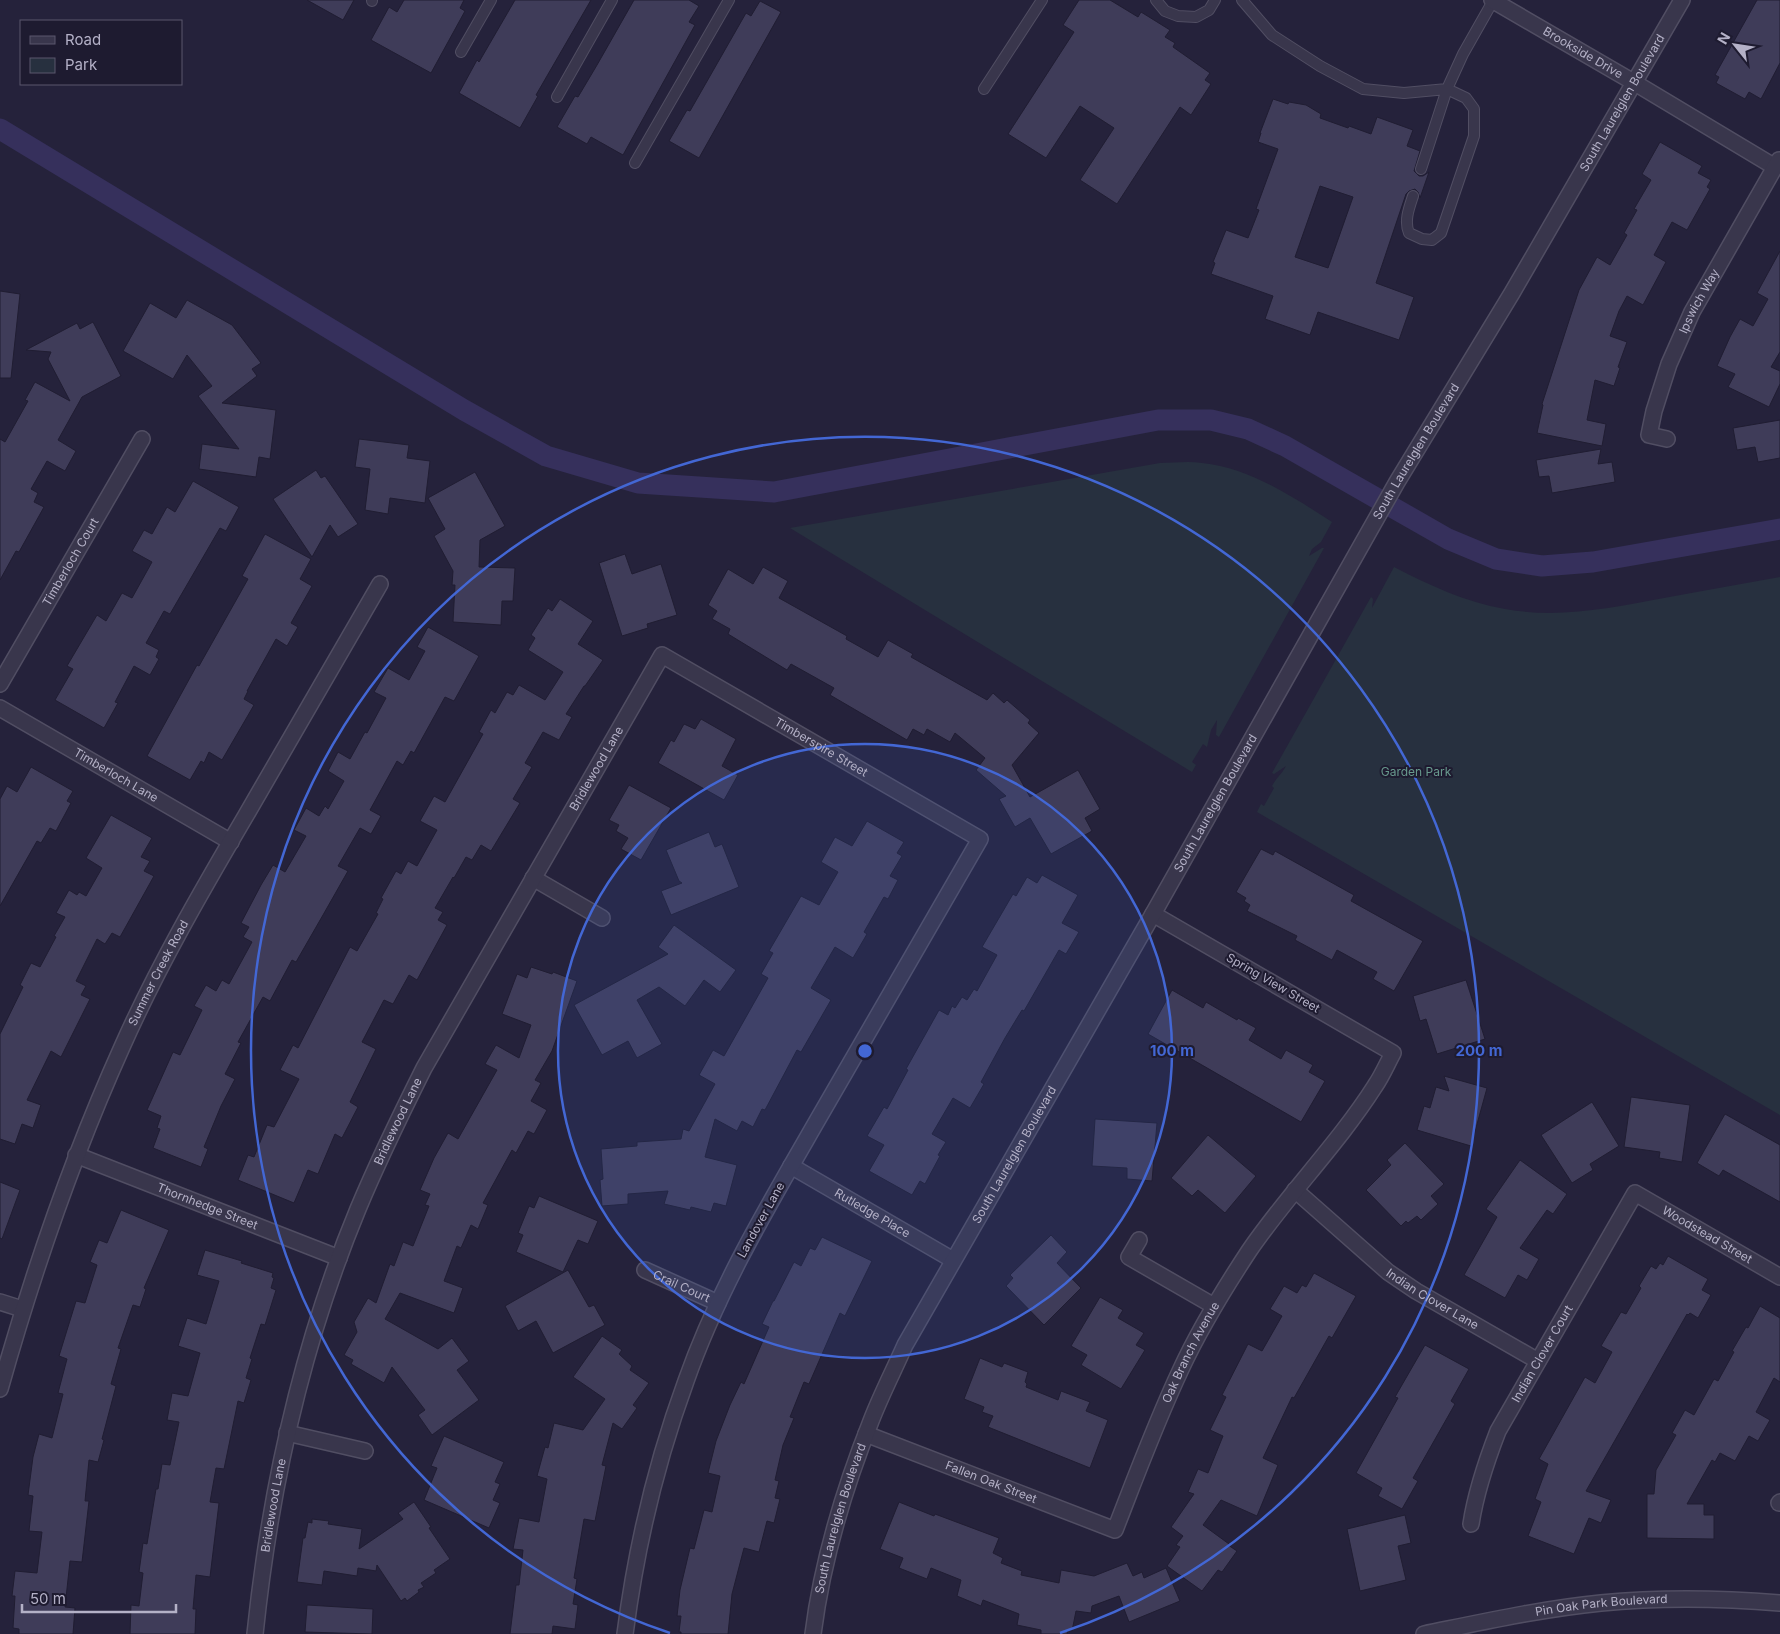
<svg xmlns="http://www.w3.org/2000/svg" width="1780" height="1634" viewBox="0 0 1780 1634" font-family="Inter,sans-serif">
<rect width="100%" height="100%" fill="#25223b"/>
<path fill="#27303f" d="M1160 463C1174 463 1188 461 1202 463 1250 468 1293 497 1332 522L1321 542 1312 549 1309 556 1322 548H1324L1219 737 1216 735 1217 720 1211 730 1207 747 1203 744 1192 762 1196 765 1192 772 790 528Z
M1394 567C1429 585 1465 602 1505 609 1560 619 1609 608 1664 598 1702 591 1741 584 1780 577V1115L1257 812 1261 804 1264 806 1274 788 1272 786C1276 778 1282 774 1286 766L1274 774 1272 773 1371 597 1373 599 1372 608Z"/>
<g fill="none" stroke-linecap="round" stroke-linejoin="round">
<path stroke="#36305c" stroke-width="21" d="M0 129 464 410 546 456 638 483 774 492 1158 420H1211L1248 429 1285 446 1448 539 1496 559 1542 566 1593 562 1780 529"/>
</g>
<path fill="#3f3c59" stroke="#201d32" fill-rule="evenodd" d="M307 0H354L343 20Z
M404 0H464L460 8 465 11 431 73 371 40 389 7 397 12Z
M515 0H591L536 95 538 96 520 128 459 93 477 60 479 62Z
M634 0H689L699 6 689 22 695 25 623 155 591 137 587 144 557 127 575 96 578 97 597 65Z
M1079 0H1110L1138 17 1141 12 1170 30 1165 37 1175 43 1173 47 1210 73 1205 80 1211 84 1191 115 1180 107 1117 204 1080 180 1114 128 1080 106 1046 158 1008 134 1074 32 1063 25Z
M1757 0H1780V63L1761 99 1749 92 1745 99 1716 83 1719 77 1715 75Z
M760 1 781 12 699 158 669 141 687 110 690 111 746 13 751 16Z
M1273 99 1288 104 1289 102 1306 105 1321 114 1320 118 1348 128 1349 126 1371 134 1377 117 1413 130 1407 146 1420 151 1414 171 1419 176H1423L1429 172 1420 198 1418 192 1415 189 1409 191 1406 194 1376 283 1414 297 1399 340 1318 312 1310 335 1265 319 1273 296 1211 274 1215 263 1213 262 1226 230 1248 238 1259 210 1256 209 1278 149 1258 142 1261 133H1260ZM1320 186 1353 197 1328 268 1295 257Z
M1660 142 1702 166 1698 173 1711 180 1707 187 1710 189 1687 230 1672 222 1654 255 1666 262 1643 305 1627 296 1619 311 1610 336 1627 342 1618 367 1620 368 1614 386 1595 380 1587 420 1606 424 1602 446 1537 433 1543 405 1542 404 1579 290 1597 257 1610 265 1627 235 1624 233 1637 210 1634 209 1651 180 1642 174Z
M1780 251V352L1771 367 1780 371V384L1769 407 1728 387 1735 374 1717 366 1730 337 1740 319 1753 326 1768 299 1757 293Z
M0 291 20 294 11 378H0Z
M187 300 232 325 261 363 252 369 257 376 222 403 276 410 270 459 259 457 256 477 199 469 202 444 239 449 198 396 212 386 187 355 173 379 123 351 150 303 176 318Z
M93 322 121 376 82 397 58 440 76 451 65 471 47 461 31 489 38 493 34 502 44 507 19 552 16 551 0 580V439L5 442 28 401 25 400 35 382 70 401 48 359 51 352 26 350 77 323 80 329Z
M1780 420V458L1758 462 1755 447 1737 450 1733 428Z
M359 439 409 445 407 458 430 461 425 503 390 498 388 514 365 510 370 469 355 467Z
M1601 449 1598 464 1612 462 1615 482 1552 493 1549 476 1539 477 1536 460Z
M316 470 321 478 325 476 358 524 338 537 330 525 312 557 273 499Z
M475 472 505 526 480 540 479 567 515 568 513 601H502L501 625 453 622 455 585H452L453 571 434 536 445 529 428 498Z
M193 481 239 507 226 531 220 528 170 614 164 611 146 643 159 650 156 657 159 659 150 675 134 666 115 702 118 703 104 728 55 700 73 669 67 666 97 615 106 621 122 593 132 598 152 562 132 551 144 530 152 534 167 507 175 512Z
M265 534 311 559 300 579 312 586 291 623 298 627 287 646 276 639 247 691H248L244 699 254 705 222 760 209 752 204 763 201 761 190 780 147 756 197 665 199 666 248 579 242 576Z
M625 554 632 574 661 564 677 615 647 624 648 628 622 636 599 563Z
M763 567 788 581 779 598 847 636 846 639 878 657 888 640 913 654 911 657 987 700 993 693 1004 703 1007 700 1030 720 1028 723 1039 733 1012 765 1030 797 1078 770 1100 809 1085 818 1092 831 1051 854 1030 818 1015 827 999 799 1006 796 976 770 985 758 955 733 950 742 927 729 924 735 913 729 907 740 830 695 834 688 791 664 787 670 728 634 730 629 712 619 717 611 708 605 728 569 753 584Z
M560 599 593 621 578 644 603 660 585 686H584L566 714 572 717 559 740 543 732 525 763 532 767 513 799 520 803 491 851 481 845 472 860 466 857 454 878 453 877 435 908 443 912 438 920 447 925 417 980 409 975 393 1004 384 1000 362 1042 376 1049 350 1102 358 1107 342 1138 335 1134 318 1174 308 1170 294 1203 238 1180 248 1155 254 1157 267 1125 274 1127 299 1079 280 1070 293 1045 298 1048 350 947 357 951 378 914 376 913 383 899 381 898 396 871 401 874 408 861 417 866 437 830 420 821 434 796 445 802 483 734 479 732 491 710 495 713 507 692 513 695 519 685 545 700 563 672 528 650 535 638 531 635 548 608 552 611Z
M428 627 479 656 454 701 445 697 414 753 411 751 403 765 397 761 370 810 381 816 371 834 360 828 338 866 348 871 323 915 296 962 292 960 270 1001 263 997 238 1042 241 1043 225 1074 235 1079 221 1106 204 1147 208 1149 201 1167 153 1148 160 1129 157 1128 161 1116 147 1110 173 1052 180 1055 202 1010 194 1006 206 985 216 991 222 980 229 984 252 942 243 937 249 927 241 923 261 885 273 865 285 872 306 836 294 830 306 808 319 816 325 806 328 809 344 781 328 771 338 752 350 759 365 732 367 733 386 698 374 692 388 668 409 680 425 651 417 647Z
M701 719 736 739 722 766 738 775 724 800 658 763 671 740 674 742 684 724 695 729Z
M31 767 73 791 67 801 71 803 56 831 50 828 41 843 37 841 0 906V799L7 786 17 792Z
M629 785 671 808 641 860 621 849 628 838 616 831 619 825 609 820Z
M111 815 152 838 141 857 150 861 144 871 154 876 120 937 112 933 105 944 97 939 76 981 86 986 81 995 90 999 61 1057 51 1051 27 1100 41 1105 33 1128 22 1124 15 1144 0 1139V1034L23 987 20 985 31 963 40 967 56 937 54 936 65 917 56 913 69 890 77 895 79 892 86 896 102 868 86 858Z
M867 821 904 842 897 853 902 856 890 876 898 880 888 899 884 897 864 932 867 934 853 958 835 947 811 988 831 1000 801 1052 797 1050 765 1110 762 1109 753 1127 742 1121 737 1131 715 1119 705 1157 737 1165 726 1206 714 1203 711 1212 691 1207 690 1210 664 1204 668 1191 628 1194V1204L602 1206 600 1180 603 1179 601 1149 637 1146V1142L681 1139 683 1129 689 1131 715 1084 699 1075 713 1050 724 1056 768 978 761 974 773 953 769 951 783 927 801 896 819 905 838 872 821 862 835 837 852 846Z
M709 832 715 847 722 844 739 887 671 915 661 891 682 883 679 881 666 850Z
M1261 849 1273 855 1275 851 1354 895 1351 901 1423 941 1394 991 1373 979 1377 972 1337 950 1332 960 1295 940 1297 936 1247 911 1250 905 1244 901 1246 898 1236 892Z
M1042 875 1078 895 1062 923 1079 932 1066 954 1059 950 1024 1011 1022 1010 1005 1038 981 1082 984 1084 970 1108 953 1098 932 1134 946 1142 938 1155 940 1156 925 1184 920 1181 912 1195 869 1171 884 1145 867 1136 884 1107 887 1109 908 1070 906 1069 939 1010 948 1015 952 1006 955 1008 962 997 967 1000 974 989 977 991 997 955 982 947 1013 894 1016 896 1027 877 1037 883Z
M674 925 736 970 720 992 704 980 685 1006 659 987 637 1000 662 1044 637 1058 628 1041 602 1055 574 1005 668 954 658 947Z
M531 967 552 974 553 972 577 981 552 1051 535 1080 541 1083 531 1101 547 1110 534 1134 528 1131 516 1153 512 1150 483 1203 488 1205 478 1229 471 1225 461 1248 457 1246 444 1281 463 1288 454 1313 400 1293 385 1319 438 1349 452 1338 469 1361 457 1370 479 1400 432 1435 418 1415 425 1410 392 1367 384 1383 351 1364 353 1360 344 1355 357 1332 354 1322 368 1298 376 1303 390 1264 394 1266 403 1242 413 1246 429 1206 425 1205 430 1194 420 1190 434 1158 448 1133 458 1139 497 1070 485 1064 496 1045 519 1058 531 1025 502 1014 517 974 527 978Z
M1466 980 1485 1039 1437 1054 1426 1019 1420 1021 1413 996Z
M1172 990 1203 1008 1206 1002 1237 1020 1238 1018 1256 1028 1249 1040 1281 1059 1286 1050 1313 1065 1309 1072 1325 1081 1301 1122 1148 1034Z
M1444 1076 1487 1088 1471 1146 1417 1130 1424 1106 1430 1108 1436 1087 1449 1091Z
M1631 1097 1690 1105 1682 1162 1659 1158 1660 1152 1624 1147Z
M1592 1102 1619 1146 1590 1164 1593 1170 1572 1183 1541 1135Z
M1725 1114 1780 1145V1202L1723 1170 1719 1176 1697 1163Z
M1095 1119 1157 1123 1152 1181 1127 1179V1168L1092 1166Z
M1208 1135 1256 1176 1225 1213 1198 1190 1192 1196 1171 1178Z
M1405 1143 1444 1184 1431 1196 1438 1204 1421 1220 1417 1216 1408 1223 1406 1221 1401 1226 1366 1190 1391 1165 1387 1160Z
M1520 1160 1567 1194 1553 1214 1547 1210 1520 1248 1539 1259 1527 1280 1518 1275 1505 1298 1464 1275 1497 1217 1486 1209Z
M0 1182 20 1190 2 1239 0 1238Z
M539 1196 598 1221 588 1244 578 1240 563 1272 516 1252 523 1235 518 1233 529 1206 534 1208Z
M121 1210 169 1230 144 1288 146 1289 140 1307 133 1305 118 1348 121 1349 111 1384 116 1386 102 1439 104 1440 98 1462 89 1460 85 1501H89L82 1562 70 1561 65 1607 75 1608 73 1634H19V1629L13 1628 15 1596H12L15 1571 37 1573 42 1532 29 1531 33 1496 28 1495 33 1457 39 1434 52 1438 63 1394 58 1393 67 1359 59 1356 76 1301 85 1303 97 1265 90 1262 99 1240 107 1243Z
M1051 1235 1067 1252 1057 1263 1081 1288 1044 1325 1006 1286 1013 1278 1010 1275Z
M822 1237 872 1261 845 1316 840 1313 809 1384 804 1382 790 1417 794 1418 783 1445 775 1480 779 1481 775 1498 780 1499 774 1523 767 1521 759 1552 744 1548 732 1594 728 1634H681V1632H679L681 1616H677L680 1590 690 1548 694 1549 704 1510 712 1512 720 1476 708 1473 716 1441 730 1405 741 1382 744 1384 769 1327 762 1324 773 1301H774L794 1262 801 1266 810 1248 815 1250Z
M205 1250 242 1261 241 1263 273 1273 272 1277 274 1278 271 1288 276 1290 265 1325 261 1324 250 1358 252 1359 246 1378 251 1380 244 1403 238 1401 224 1469 216 1468 210 1502 219 1503 210 1577 196 1575 193 1609H196L195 1634H130L131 1605 139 1606 143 1573 139 1572 143 1543 147 1544 156 1489H158L162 1464 170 1465 179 1422 167 1420 172 1393 188 1396 200 1353 178 1346 187 1318 206 1324 219 1281 197 1275Z
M1668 1256 1708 1279 1702 1290 1711 1295 1698 1318 1690 1313 1688 1315 1687 1314 1586 1491 1611 1500 1601 1523 1589 1518 1574 1554 1528 1536 1541 1502 1535 1499 1548 1464 1539 1459 1585 1377 1595 1383 1612 1352 1601 1346 1621 1312 1626 1314 1641 1288 1639 1286 1651 1266 1656 1269 1660 1263 1663 1265Z
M568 1270 589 1307 594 1305 605 1325 553 1353 536 1321 518 1331 505 1306Z
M1314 1273 1356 1296 1332 1338 1329 1336 1294 1398 1292 1397 1263 1458 1278 1465 1257 1516 1221 1500 1203 1525 1229 1544 1228 1545 1237 1551 1222 1572 1218 1570 1202 1591 1167 1566 1180 1547 1176 1545 1183 1536 1171 1527 1194 1494 1188 1492 1198 1469 1208 1473 1223 1436 1210 1430 1226 1397 1222 1395 1248 1344 1262 1351 1282 1316 1270 1309 1284 1286 1297 1293 1302 1285 1306 1287Z
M1100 1297 1123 1310 1118 1318 1144 1333 1136 1345 1145 1350 1121 1389 1081 1365 1087 1355 1071 1346Z
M1760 1306 1780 1318V1382L1774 1378 1756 1412 1770 1420 1758 1441 1749 1436 1735 1461 1720 1453 1715 1462 1712 1460 1687 1504H1704V1515H1714V1539L1647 1538V1494H1654L1656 1470 1676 1435 1672 1433 1685 1410 1694 1415 1714 1379 1718 1381 1734 1352 1732 1351 1746 1327 1748 1328Z
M602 1336 622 1350 619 1354 632 1366 630 1370 649 1383 633 1405 637 1408 622 1429 613 1423 602 1465 606 1466 595 1521 584 1519 574 1578 577 1579 573 1604 578 1605 575 1629 553 1626 552 1634H510L516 1585H519L523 1550 513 1549 519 1518 539 1522 547 1479 537 1476 545 1447 548 1448 554 1423 583 1430 605 1399 573 1377Z
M1425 1345 1469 1369 1451 1401 1455 1404 1413 1478 1418 1481 1402 1509 1378 1496 1382 1488 1356 1473 1398 1398 1395 1397Z
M980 1358 1002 1367 1004 1363 1028 1372 1025 1382 1027 1384 1026 1387 1058 1400 1061 1391 1090 1402 1086 1411 1108 1420 1090 1468 988 1427 993 1416 982 1412 984 1407 964 1399Z
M444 1436 504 1462 495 1482 500 1484 493 1500 500 1503 489 1528 424 1500 437 1468 431 1466Z
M414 1502 431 1527 429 1528 450 1559 434 1570 436 1573 421 1583 424 1587 418 1590 419 1592 407 1601 405 1598 401 1601 377 1565 376 1571 358 1568 357 1576 324 1571 322 1585 297 1582 303 1538H305L308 1522 312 1523V1519L329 1521 328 1524 362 1529 359 1549 403 1519 398 1513Z
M899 1502 934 1516 935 1514 999 1538 993 1553 1003 1558 1001 1563 1022 1571 1021 1575 1059 1583 1061 1570 1094 1576 1127 1563 1133 1576 1142 1572 1144 1578 1166 1568 1180 1601 1129 1622 1119 1596 1092 1606 1091 1613 1076 1611 1072 1631 1068 1630 1067 1634H1041V1630L1017 1625 1019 1614 983 1600 981 1606 957 1596 961 1580 931 1568 927 1579 899 1568 903 1558 880 1549Z
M1405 1515 1411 1543 1398 1546 1406 1580 1360 1591 1347 1529Z
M307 1605 373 1609 372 1634 305 1632Z"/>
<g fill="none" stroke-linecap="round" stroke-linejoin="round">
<defs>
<path id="service" d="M1156 0 1165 11 1178 16 1196 17 1209 10 1215 0
M1242 0 1272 35 1320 66 1363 89 1404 93 1447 89 1463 54 1493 1
M372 1V0
M461 52 491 0
M984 89 1042 0
M557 97 612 0
M635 163 729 0
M1413 196C1409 208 1404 221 1409 233L1422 239 1432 240 1441 233 1474 136V109L1466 98 1447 89 1421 169"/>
<g id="minor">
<path id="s1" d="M1492 0 1635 83 1775 167"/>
<path id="s2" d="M1667 439 1649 435 1654 411 1669 364 1692 312 1779 160"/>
<path id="s3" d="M0 684 142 439"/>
<path id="s4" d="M0 708 231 842"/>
<path d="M533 878 602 918"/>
<path id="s5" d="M76 1155 339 1258"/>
<path id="s6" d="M791 1166 953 1260"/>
<path id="s7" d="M1295 1190 1388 1272 1416 1291 1538 1361"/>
<path d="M1139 1240 1129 1257 1214 1306"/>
<path id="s8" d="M645 1270 718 1303"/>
<path d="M0 1302 22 1309"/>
<path id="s9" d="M0 1389C33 1272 72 1158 122 1047 157 968 201 892 245 817 290 740 335 662 380 584"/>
<path d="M287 1433 365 1451"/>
<path id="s10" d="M866 1434 1115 1530C1136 1476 1156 1422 1181 1369 1200 1328 1224 1289 1249 1251 1288 1194 1338 1144 1375 1086 1382 1076 1387 1064 1393 1053L1153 914"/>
<path d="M1779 1503 1780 1502"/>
<path id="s11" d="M1471 1524C1476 1491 1486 1462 1498 1431L1635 1193 1780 1277"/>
<path id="s12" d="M255 1634C270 1489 302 1344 358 1209 378 1161 401 1114 424 1068L662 655 980 839C927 931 874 1022 821 1114 771 1201 719 1287 686 1381 656 1463 636 1548 625 1634"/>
</g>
<g id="tertiary">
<path id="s13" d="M813 1634C822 1562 844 1489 871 1421 881 1395 894 1370 905 1345L1153 914 1397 482 1512 293 1682 0"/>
<path id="s14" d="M1424 1634C1483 1622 1541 1609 1601 1603 1661 1597 1720 1598 1780 1603"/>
</g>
</defs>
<use href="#service" stroke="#514e63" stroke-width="12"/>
<use href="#minor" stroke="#514e63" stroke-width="18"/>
<use href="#tertiary" stroke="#514e63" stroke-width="18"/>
<use href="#service" stroke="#39364c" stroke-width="10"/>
<use href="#minor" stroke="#39364c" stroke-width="15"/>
<use href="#tertiary" stroke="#39364c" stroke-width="15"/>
</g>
<circle cx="865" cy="1051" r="307" fill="#4367d4" fill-opacity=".12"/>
<g fill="none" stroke="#4367d4" stroke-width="2.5">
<circle cx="865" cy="1051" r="307"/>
<path d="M670 1633A614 614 0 1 1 1060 1633"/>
</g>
<g text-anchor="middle" stroke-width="4" stroke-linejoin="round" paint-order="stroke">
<g font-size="12" fill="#b4b1c7" stroke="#1e1b30">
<text dy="4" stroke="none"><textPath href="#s1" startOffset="105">Brookside Drive</textPath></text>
<text dy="4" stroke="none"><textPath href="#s13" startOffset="1739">South Laurelglen Boulevard</textPath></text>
<text dy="4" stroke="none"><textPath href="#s2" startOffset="162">Ipswich Way</textPath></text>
<text dy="4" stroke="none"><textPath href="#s13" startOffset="1334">South Laurelglen Boulevard</textPath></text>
<text dy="4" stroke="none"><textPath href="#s3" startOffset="141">Timberloch Court</textPath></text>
<text dy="4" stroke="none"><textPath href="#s12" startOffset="1255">Timberspire Street</textPath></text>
<text dy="4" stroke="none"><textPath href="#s12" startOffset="940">Bridlewood Lane</textPath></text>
<text dy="4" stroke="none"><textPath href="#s4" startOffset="134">Timberloch Lane</textPath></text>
<text dy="4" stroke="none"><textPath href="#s13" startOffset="929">South Laurelglen Boulevard</textPath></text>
<text dy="4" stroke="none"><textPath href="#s9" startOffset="446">Summer Creek Road</textPath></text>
<text transform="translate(1273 983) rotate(30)" y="4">Spring View Street</text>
<text dy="4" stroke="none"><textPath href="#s12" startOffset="535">Bridlewood Lane</textPath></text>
<text dy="4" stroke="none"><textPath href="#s13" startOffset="524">South Laurelglen Boulevard</textPath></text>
<text dy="4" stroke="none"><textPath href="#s5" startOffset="141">Thornhedge Street</textPath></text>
<text dy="4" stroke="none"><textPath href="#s6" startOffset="94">Rutledge Place</textPath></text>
<text transform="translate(761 1220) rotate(-61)" y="4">Landover Lane</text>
<text dy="4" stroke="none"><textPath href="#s11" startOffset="455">Woodstead Street</textPath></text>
<text dy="4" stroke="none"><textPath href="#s8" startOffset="40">Crail Court</textPath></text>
<text dy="4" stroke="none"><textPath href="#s7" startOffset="176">Indian Clover Lane</textPath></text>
<text dy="4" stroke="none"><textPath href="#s10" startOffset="460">Oak Branch Avenue</textPath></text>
<text dy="4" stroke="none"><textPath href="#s11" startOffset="186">Indian Clover Court</textPath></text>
<text dy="4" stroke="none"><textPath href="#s10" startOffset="134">Fallen Oak Street</textPath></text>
<text dy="4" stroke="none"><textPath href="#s12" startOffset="130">Bridlewood Lane</textPath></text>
<text dy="4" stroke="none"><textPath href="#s13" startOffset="119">South Laurelglen Boulevard</textPath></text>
<text dy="4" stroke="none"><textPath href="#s14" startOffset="180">Pin Oak Park Boulevard</textPath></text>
</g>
<g font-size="12" fill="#68998d" stroke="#1e1b30">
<text x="1416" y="776">Garden Park</text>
</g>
</g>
<circle cx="865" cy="1051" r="8" fill="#4367d4" stroke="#1e1b30" stroke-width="2.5"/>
<g font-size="15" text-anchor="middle" font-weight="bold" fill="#4367d4" stroke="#1e1b30" stroke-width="4" stroke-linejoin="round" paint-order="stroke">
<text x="1172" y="1056">100 m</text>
<text x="1479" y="1056">200 m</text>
</g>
<rect x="20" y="20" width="162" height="65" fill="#1e1b30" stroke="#5a576c"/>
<rect x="30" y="36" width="25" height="8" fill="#39364c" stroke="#5a576c"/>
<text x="65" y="45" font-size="15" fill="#b4b1c7">Road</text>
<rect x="30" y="58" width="25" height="15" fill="#27303f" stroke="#5a576c"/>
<text x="65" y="70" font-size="15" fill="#b4b1c7">Park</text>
<g transform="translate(1735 45) rotate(300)" stroke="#1e1b30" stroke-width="4" paint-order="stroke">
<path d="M0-4L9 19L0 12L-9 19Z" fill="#b4b1c7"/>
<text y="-8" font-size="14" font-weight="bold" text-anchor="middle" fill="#b4b1c7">N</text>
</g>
<path d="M22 1604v8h154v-8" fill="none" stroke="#b4b1c7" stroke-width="2.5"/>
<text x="30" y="1604" font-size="15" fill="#b4b1c7" stroke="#1e1b30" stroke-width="4" paint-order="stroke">50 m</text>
</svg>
